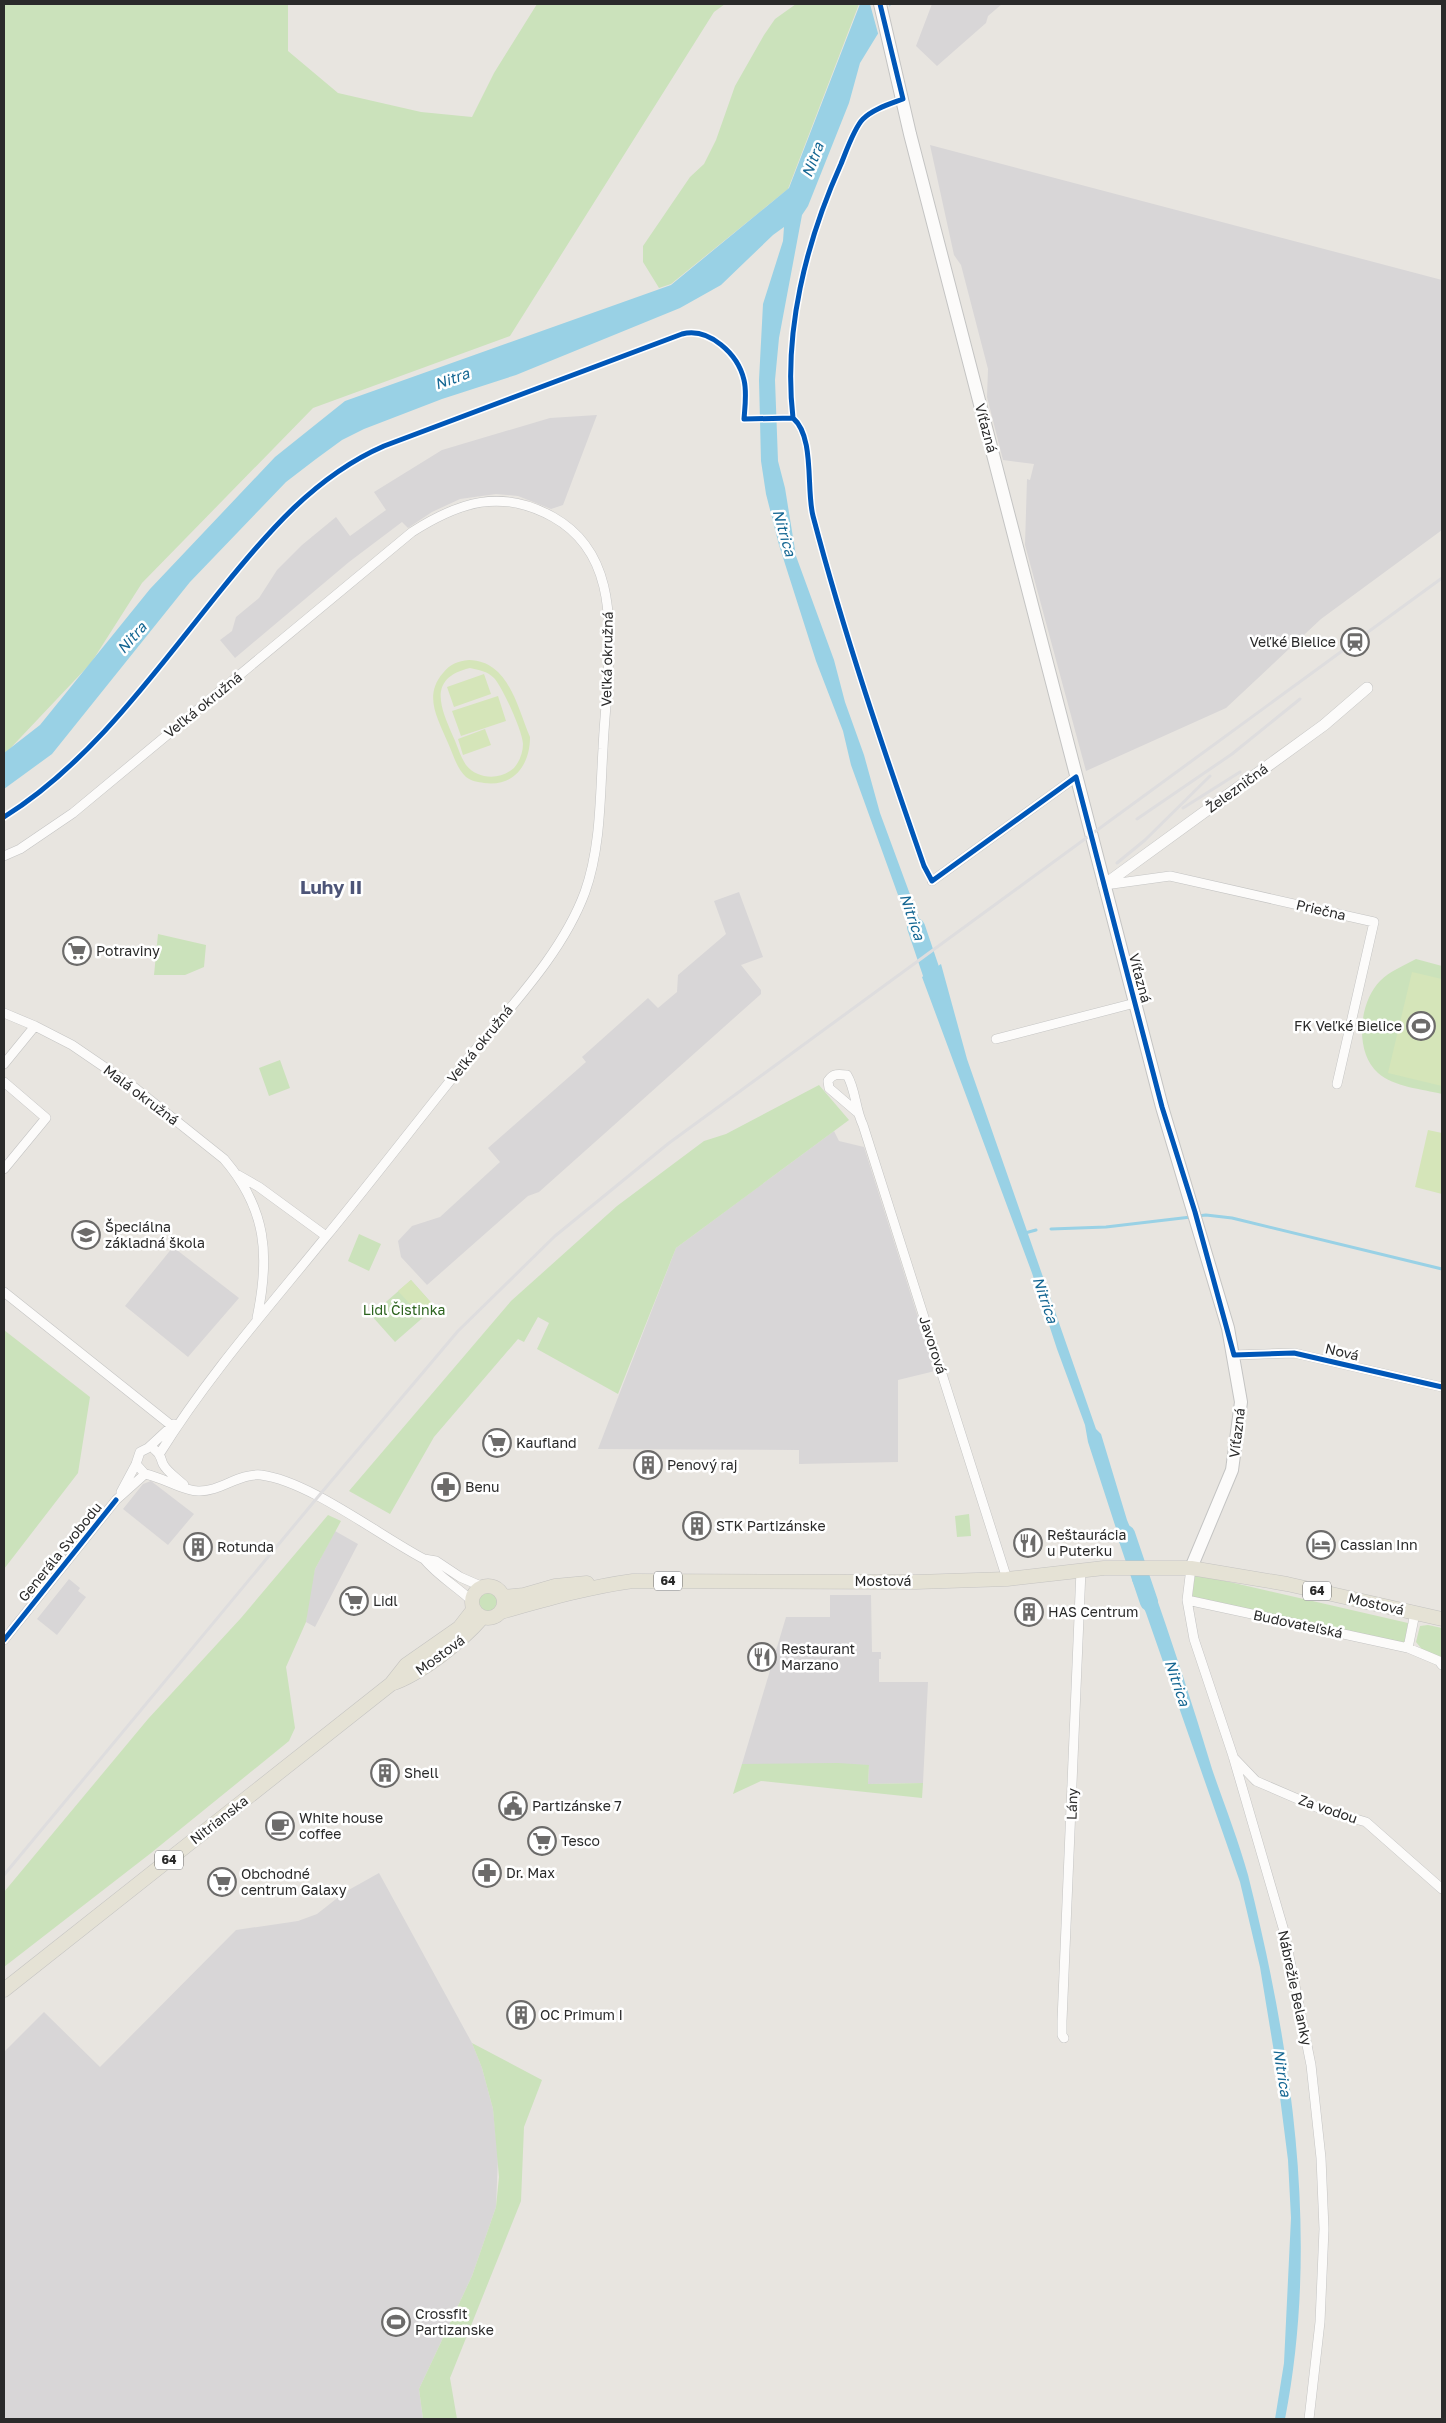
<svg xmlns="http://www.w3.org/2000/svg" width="1446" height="2423" viewBox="0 0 1446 2423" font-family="'Golos Text',sans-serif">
<rect width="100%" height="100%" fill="#e8e5e0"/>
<path fill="#d8d6d7" d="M932 4H1002L988 16 986 23 937 66 916 46Z
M930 145 1442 280V530L1321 619 1226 708 1086 771 1025 545 1027 479 1030 480 1034 464 1003 460 987 397 988 369 961 265 954 255Z
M597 415 563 505 551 509 518 496 496 494 460 499 432 512 408 528 402 522 349 562 235 658 220 640 232 631 236 617 259 598 277 570 302 545 336 517 350 536 386 510 374 492 442 450 550 418Z
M739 892 763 957 741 965 761 990V994L539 1192 528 1196 427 1285 401 1257 398 1241 412 1226 440 1217 500 1162 488 1148 586 1062 582 1057 648 998 658 1008 677 992 678 975 726 934 714 901Z
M834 1131 839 1141 864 1147 935 1371 898 1380V1462L799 1464V1450L598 1449 676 1248Z
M173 1247 239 1298 188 1357 125 1306Z
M151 1481 194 1514 168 1545 123 1509 143 1484Z
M335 1531 358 1544 315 1627 306 1622 307 1605 315 1569Z
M69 1579 80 1588 78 1591 86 1597 57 1635 37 1619Z
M830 1595H871L872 1652H881V1659H879V1682H928L923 1783 868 1784 869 1765 742 1764 786 1617H830Z
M379 1873 472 2043 482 2068 493 2109 498 2156 496 2207 472 2276 419 2389 423 2419H4V2052L44 2012 100 2067 236 1930 298 1921 317 1914 345 1892Z"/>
<path fill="#cbe2bb" d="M4 4H288V51L338 93 421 112 472 117 494 73 537 4H725L714 12 510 336 313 408 142 583 91 663 4 755Z
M796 4H859L788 189 671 284 659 288 643 262V246L690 177 704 164 716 140 735 86 764 35 775 19Z
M158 934 206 945 204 967 185 975H154Z
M1416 959 1442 966V1094C1422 1089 1394 1087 1378 1073 1354 1052 1359 1002 1380 981 1390 971 1403 966 1416 959Z
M280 1060 290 1088 269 1096 259 1068Z
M819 1085 849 1120 676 1248 618 1394 537 1349 549 1323 538 1317 524 1342 518 1339 434 1437 390 1514 349 1491 511 1301 617 1206 704 1141 726 1134Z
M359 1234 381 1244 369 1271 348 1261Z
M411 1280 435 1307 395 1342 371 1315Z
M4 1330 90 1397 78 1473 4 1569Z
M969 1514 971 1536 957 1537 955 1516Z
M328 1515 341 1521 315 1569 306 1622 286 1667 295 1728 289 1741 151 1853 4 1967V1892L148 1719 241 1618Z
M1195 1574 1408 1623 1405 1643 1192 1597Z
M477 1603a11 11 0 1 1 22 0a11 11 0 1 1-22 0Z
M1428 1625 1442 1628V1657L1425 1653 1416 1642 1420 1626Z
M838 1763 869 1765 868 1784 923 1783 922 1798 761 1781 733 1794 742 1764Z
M472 2043 542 2080 524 2127 521 2201 450 2378 457 2419H423L419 2389 472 2276 496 2207 499 2177 493 2109 482 2068Z"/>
<path fill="#d5e5b9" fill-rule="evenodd" d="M469 660C509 661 517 707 530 737 530 765 514 787 484 783 478 782 471 781 466 777 457 769 453 754 448 743 438 719 423 696 443 673 450 664 458 661 469 660ZM470 668C479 670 487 671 494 678 502 686 523 732 523 744 523 752 520 761 514 768 501 780 478 780 466 765 460 756 457 744 452 734 440 706 428 678 470 668Z
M484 674 491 694 454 707 447 687Z
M498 696 506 721 461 736 452 711Z
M485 729 491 745 463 755 458 739Z
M1412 972 1442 979V1086L1388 1073Z
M1428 1130 1442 1133V1194L1415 1187Z
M411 1280 435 1307 423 1318 398 1291Z"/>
<path fill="#99d1e5" d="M860 4H891L879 32 860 63 849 103 808 206 802 215 779 338 775 380 778 461 785 488 796 556 834 660 845 702 864 755 880 813 929 946 919 953 851 765 843 731 816 661 779 545 766 494 761 461 759 380 763 304 783 241 784 227 773 235 721 285 680 308 516 375 442 399 364 429 342 440 316 459 286 482 190 582 52 754 4 789V753L40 725 150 589 275 457 345 401 671 285 789 188Z
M941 964 967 1059 1096 1429 1101 1434 1127 1520 1142 1556H1125L1088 1442 1085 1425 1057 1349 1032 1273 922 977Z
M1150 1579C1172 1642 1193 1705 1212 1769 1224 1804 1238 1839 1248 1875 1292 2051 1320 2239 1285 2419H1275L1284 2363 1291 2218 1288 2160 1275 2058 1260 1967 1240 1882 1146 1613 1132 1580Z"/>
<path fill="#e8e5e0" d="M870 4H889L891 11 879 37Z"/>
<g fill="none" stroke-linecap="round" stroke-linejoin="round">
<path stroke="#99d1e5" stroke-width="3" d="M1197 1216 1206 1215 1232 1218 1442 1269
M1051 1229 1106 1227 1191 1217
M1025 1233 1036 1230"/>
<path stroke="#99d1e5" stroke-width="18" d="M916 927 938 992
M1126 1534 1149 1602"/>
<defs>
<path id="minor" d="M4 856 20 849 73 813 412 532C459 502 501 488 553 517 612 550 611 616 608 674 607 699 604 724 603 749 600 796 601 847 585 892 561 957 504 1013 462 1066 416 1123 371 1182 324 1239 268 1308 207 1377 160 1453
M932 881 1076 777
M1105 885 1170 876 1374 922 1337 1084
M4 1013 35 1026 72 1045 135 1088 224 1159C267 1209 270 1256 257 1318
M996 1039 1135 1003
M4 1064 35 1026
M4 1082 46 1118 4 1169
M857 1112 829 1088 828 1081C833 1073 839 1074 847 1075 856 1090 855 1109 863 1125L1007 1579
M238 1175 259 1187 326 1236
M4 1292 172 1426
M1234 1355 1294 1353 1442 1387
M155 1450C161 1454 160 1457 163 1464 167 1472 178 1479 184 1485
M136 1464 145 1474C162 1477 183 1491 198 1491 220 1492 239 1473 261 1475 309 1481 380 1536 424 1559 438 1576 456 1586 472 1601
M121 1492 136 1464 140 1452 148 1448 174 1424
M424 1559 436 1561 460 1577 483 1587
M1191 1568 1187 1600 1194 1639 1233 1756 1284 1931 1311 2065 1321 2158 1324 2229 1320 2322 1309 2419
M1187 1600 1408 1648 1439 1661 1442 1665
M4 1640 116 1500 145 1474
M1408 1648 1415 1613
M1233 1757 1256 1781 1321 1809 1366 1822 1442 1889
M1064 2038 1062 2035V2021L1081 1570"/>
<path id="tertiary" d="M1104 885 1324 725 1367 688"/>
<path id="secondary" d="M880 4 910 134 1162 1107 1228 1328 1241 1402 1232 1470 1191 1568"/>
<path id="primary" d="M472 1602a16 16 0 1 1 32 0a16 16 0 1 1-32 0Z
M503 1597 524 1595 555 1586 587 1583
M501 1612C544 1600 588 1587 633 1581L916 1582 1007 1579 1104 1568H1191L1287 1584 1442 1619
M391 1684 406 1665 459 1628 473 1610
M4 1990 391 1684C421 1674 462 1641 482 1618"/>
</defs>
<use href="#minor" stroke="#c4c4c3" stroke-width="10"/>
<use href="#tertiary" stroke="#c4c4c3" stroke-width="12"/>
<use href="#secondary" stroke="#c4c4c3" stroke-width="14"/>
<use href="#primary" stroke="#c4c3c1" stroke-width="15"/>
<use href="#minor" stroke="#fcfbfa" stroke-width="9"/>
<use href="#tertiary" stroke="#fcfbfa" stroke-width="11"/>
<use href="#secondary" stroke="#fcfbfa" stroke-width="12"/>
<use href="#primary" stroke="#e5e2d5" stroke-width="14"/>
<path stroke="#deddde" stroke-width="3" d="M1183 808 1240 772
M1137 819 1232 754 1300 699
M1117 863 1145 840 1210 776
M4 1875 322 1492 458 1331 555 1236 669 1143 1442 578"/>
<defs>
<path id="cycleway" d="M793 418C783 332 806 242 841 164 846 152 854 128 863 119 873 109 890 104 903 99L880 4
M4 817C91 763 157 669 221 590 267 533 315 476 384 446L682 334C709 327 738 354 744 380 747 392 745 406 744 419L793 418C815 437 806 489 813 516 844 634 884 751 924 866L932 881 1076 777 1162 1107 1195 1212 1234 1355 1294 1353 1442 1387
M4 1640 116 1500"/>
</defs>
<use href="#cycleway" stroke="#fff" stroke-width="8"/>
<use href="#cycleway" stroke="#0057b8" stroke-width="5"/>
</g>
<defs>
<symbol id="station-ring" viewBox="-11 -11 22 22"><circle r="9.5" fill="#fff" stroke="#6c6b6a" stroke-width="1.5"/><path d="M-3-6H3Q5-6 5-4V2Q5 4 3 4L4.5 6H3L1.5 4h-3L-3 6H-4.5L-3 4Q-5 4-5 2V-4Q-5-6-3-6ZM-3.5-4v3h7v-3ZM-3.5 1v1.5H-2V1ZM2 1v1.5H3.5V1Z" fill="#6c6b6a"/></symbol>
<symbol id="supermarket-ring" viewBox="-11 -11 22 22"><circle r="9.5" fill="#fff" stroke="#6c6b6a" stroke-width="1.5"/><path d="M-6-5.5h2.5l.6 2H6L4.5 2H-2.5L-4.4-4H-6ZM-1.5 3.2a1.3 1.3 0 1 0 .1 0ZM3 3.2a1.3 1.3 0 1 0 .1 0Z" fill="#6c6b6a"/></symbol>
<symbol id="stadium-ring" viewBox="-11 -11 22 22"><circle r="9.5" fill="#fff" stroke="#6c6b6a" stroke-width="1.5"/><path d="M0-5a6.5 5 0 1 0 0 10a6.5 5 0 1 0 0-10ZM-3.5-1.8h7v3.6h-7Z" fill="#6c6b6a"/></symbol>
<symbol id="school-ring" viewBox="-11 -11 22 22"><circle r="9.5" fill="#fff" stroke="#6c6b6a" stroke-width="1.5"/><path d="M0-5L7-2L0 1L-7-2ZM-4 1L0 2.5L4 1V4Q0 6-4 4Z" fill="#6c6b6a"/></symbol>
<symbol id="building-ring" viewBox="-11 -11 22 22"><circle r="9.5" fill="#fff" stroke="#6c6b6a" stroke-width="1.5"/><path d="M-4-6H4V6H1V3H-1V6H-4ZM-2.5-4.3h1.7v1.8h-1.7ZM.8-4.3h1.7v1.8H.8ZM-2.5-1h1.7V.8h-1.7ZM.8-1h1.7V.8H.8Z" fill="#6c6b6a"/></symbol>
<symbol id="pharmacy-ring" viewBox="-11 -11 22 22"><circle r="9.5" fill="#fff" stroke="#6c6b6a" stroke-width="1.5"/><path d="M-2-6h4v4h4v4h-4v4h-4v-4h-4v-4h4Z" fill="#6c6b6a"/></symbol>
<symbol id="restaurant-ring" viewBox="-11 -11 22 22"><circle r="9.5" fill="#fff" stroke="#6c6b6a" stroke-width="1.5"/><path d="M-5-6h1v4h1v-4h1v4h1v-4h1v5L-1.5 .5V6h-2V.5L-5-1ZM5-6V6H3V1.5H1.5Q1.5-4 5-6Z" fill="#6c6b6a"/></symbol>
<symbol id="hotel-ring" viewBox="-11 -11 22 22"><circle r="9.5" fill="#fff" stroke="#6c6b6a" stroke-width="1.5"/><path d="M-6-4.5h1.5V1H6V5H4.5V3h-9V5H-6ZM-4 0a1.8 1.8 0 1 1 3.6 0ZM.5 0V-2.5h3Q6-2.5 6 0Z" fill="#6c6b6a"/></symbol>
<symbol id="civic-ring" viewBox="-11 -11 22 22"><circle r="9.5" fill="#fff" stroke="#6c6b6a" stroke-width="1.5"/><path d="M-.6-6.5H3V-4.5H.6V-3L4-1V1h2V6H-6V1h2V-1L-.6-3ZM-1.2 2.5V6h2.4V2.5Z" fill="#6c6b6a"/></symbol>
<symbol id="cafe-ring" viewBox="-11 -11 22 22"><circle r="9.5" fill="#fff" stroke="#6c6b6a" stroke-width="1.5"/><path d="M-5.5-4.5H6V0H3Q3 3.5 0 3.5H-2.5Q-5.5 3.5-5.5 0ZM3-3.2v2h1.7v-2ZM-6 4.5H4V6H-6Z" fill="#6c6b6a"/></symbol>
</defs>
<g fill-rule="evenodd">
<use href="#station-ring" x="1339" y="626" width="32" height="32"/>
<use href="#supermarket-ring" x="61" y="935" width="32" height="32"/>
<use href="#stadium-ring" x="1405" y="1010" width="32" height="32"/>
<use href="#school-ring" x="70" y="1219" width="32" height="32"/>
<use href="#supermarket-ring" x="481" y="1427" width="32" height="32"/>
<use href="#building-ring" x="632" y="1449" width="32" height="32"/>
<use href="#pharmacy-ring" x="430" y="1471" width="32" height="32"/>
<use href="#building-ring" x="681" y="1510" width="32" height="32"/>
<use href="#restaurant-ring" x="1012" y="1527" width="32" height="32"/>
<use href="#hotel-ring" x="1305" y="1529" width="32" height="32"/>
<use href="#building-ring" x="182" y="1531" width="32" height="32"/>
<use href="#supermarket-ring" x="338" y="1585" width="32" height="32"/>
<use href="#building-ring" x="1013" y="1596" width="32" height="32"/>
<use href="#restaurant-ring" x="746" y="1641" width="32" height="32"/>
<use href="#building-ring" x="369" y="1757" width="32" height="32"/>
<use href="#civic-ring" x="497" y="1790" width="32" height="32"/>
<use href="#cafe-ring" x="264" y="1810" width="32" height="32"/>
<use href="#supermarket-ring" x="526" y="1825" width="32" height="32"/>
<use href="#pharmacy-ring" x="471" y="1857" width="32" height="32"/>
<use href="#supermarket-ring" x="206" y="1866" width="32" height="32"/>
<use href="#building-ring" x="505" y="1999" width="32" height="32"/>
<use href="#stadium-ring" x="380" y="2306" width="32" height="32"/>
</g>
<g text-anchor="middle" stroke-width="5" stroke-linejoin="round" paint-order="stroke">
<g fill="#fff" stroke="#6a6a6a" stroke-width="1">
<rect x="654" y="1571.5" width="28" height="19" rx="4"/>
<rect x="1303" y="1581.5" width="28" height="19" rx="4"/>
<rect x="155" y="1850.5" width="28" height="19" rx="4"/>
</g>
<g font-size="12" font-weight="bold" fill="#2a2a2a">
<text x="668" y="1585">64</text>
<text x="1317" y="1595">64</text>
<text x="169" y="1864">64</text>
</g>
<g font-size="14" fill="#2a2a2a" stroke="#fff">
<text transform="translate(986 428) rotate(75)" y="5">Víťazná</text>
<text transform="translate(607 659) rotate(-89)" y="5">Veľká okružná</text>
<text transform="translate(203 705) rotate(-39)" y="5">Veľká okružná</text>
<text transform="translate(1237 788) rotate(-36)" y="5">Železničná</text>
<text transform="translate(1321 910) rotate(13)" y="5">Priečna</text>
<text transform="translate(1140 978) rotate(75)" y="5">Víťazná</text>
<text transform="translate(480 1044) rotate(-51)" y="5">Veľká okružná</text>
<text transform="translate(141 1095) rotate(37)" y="5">Malá okružná</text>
<text transform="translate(933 1345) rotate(72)" y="5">Javorová</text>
<text transform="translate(1342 1352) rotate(13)" y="5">Nová</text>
<text transform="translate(1237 1433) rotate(-83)" y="5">Víťazná</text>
<text transform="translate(60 1552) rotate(-51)" y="5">Generála Svobodu</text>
<text x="883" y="1586">Mostová</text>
<text transform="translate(1376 1604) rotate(13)" y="5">Mostová</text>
<text transform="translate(1298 1624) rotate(12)" y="5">Budovateľská</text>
<text transform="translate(440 1655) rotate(-36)" y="5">Mostová</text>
<text transform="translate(1072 1804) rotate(-88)" y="5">Lány</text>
<text transform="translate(1328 1809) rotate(19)" y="5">Za vodou</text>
<text transform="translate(219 1820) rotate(-38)" y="5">Nitrianska</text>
<text transform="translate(1295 1988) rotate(78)" y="5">Nábrežie Belanky</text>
</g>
<g font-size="14" fill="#2a2a2a" stroke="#fff" text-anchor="start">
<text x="1336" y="647" text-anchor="end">Veľké Bielice</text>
<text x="96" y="956">Potraviny</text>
<text x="1402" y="1031" text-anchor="end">FK Veľké Bielice</text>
<text x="105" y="1232">Špeciálna<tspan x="105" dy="16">základná škola</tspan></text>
<text x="516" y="1448">Kaufland</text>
<text x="667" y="1470">Penový raj</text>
<text x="465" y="1492">Benu</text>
<text x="716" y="1531">STK Partizánske</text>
<text x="1047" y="1540">Reštaurácia<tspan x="1047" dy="16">u Puterku</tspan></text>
<text x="1340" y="1550">Cassian Inn</text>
<text x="217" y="1552">Rotunda</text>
<text x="373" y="1606">Lidl</text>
<text x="1048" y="1617">HAS Centrum</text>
<text x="781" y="1654">Restaurant<tspan x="781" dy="16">Marzano</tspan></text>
<text x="404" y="1778">Shell</text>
<text x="532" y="1811">Partizánske 7</text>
<text x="299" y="1823">White house<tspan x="299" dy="16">coffee</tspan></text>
<text x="561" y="1846">Tesco</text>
<text x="506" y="1878">Dr. Max</text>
<text x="241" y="1879">Obchodné<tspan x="241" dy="16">centrum Galaxy</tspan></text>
<text x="540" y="2020">OC Primum I</text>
<text x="415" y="2319">Crossfit<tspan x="415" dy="16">Partizanske</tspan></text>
</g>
<g font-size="14" fill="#2c631e" stroke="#fff">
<text x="404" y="1315">Lidl Čistinka</text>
</g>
<g font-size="15" font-style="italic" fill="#156793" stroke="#fff">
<text transform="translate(813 160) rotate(-69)" y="5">Nitra</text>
<text transform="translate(452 379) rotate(-20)" y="5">Nitra</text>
<text transform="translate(784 533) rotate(74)" y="5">Nitrica</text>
<text transform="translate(132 638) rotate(-49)" y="5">Nitra</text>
<text transform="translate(912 917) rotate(71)" y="5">Nitrica</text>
<text transform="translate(1045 1300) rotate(71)" y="5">Nitrica</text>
<text transform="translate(1177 1683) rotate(71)" y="5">Nitrica</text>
<text transform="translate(1282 2073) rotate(81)" y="5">Nitrica</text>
</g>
<g font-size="19" font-weight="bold" fill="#4d5578" stroke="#fff">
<text x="331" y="894">Luhy II</text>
</g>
</g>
<rect width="1446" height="2423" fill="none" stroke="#2a2a2a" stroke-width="10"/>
</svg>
